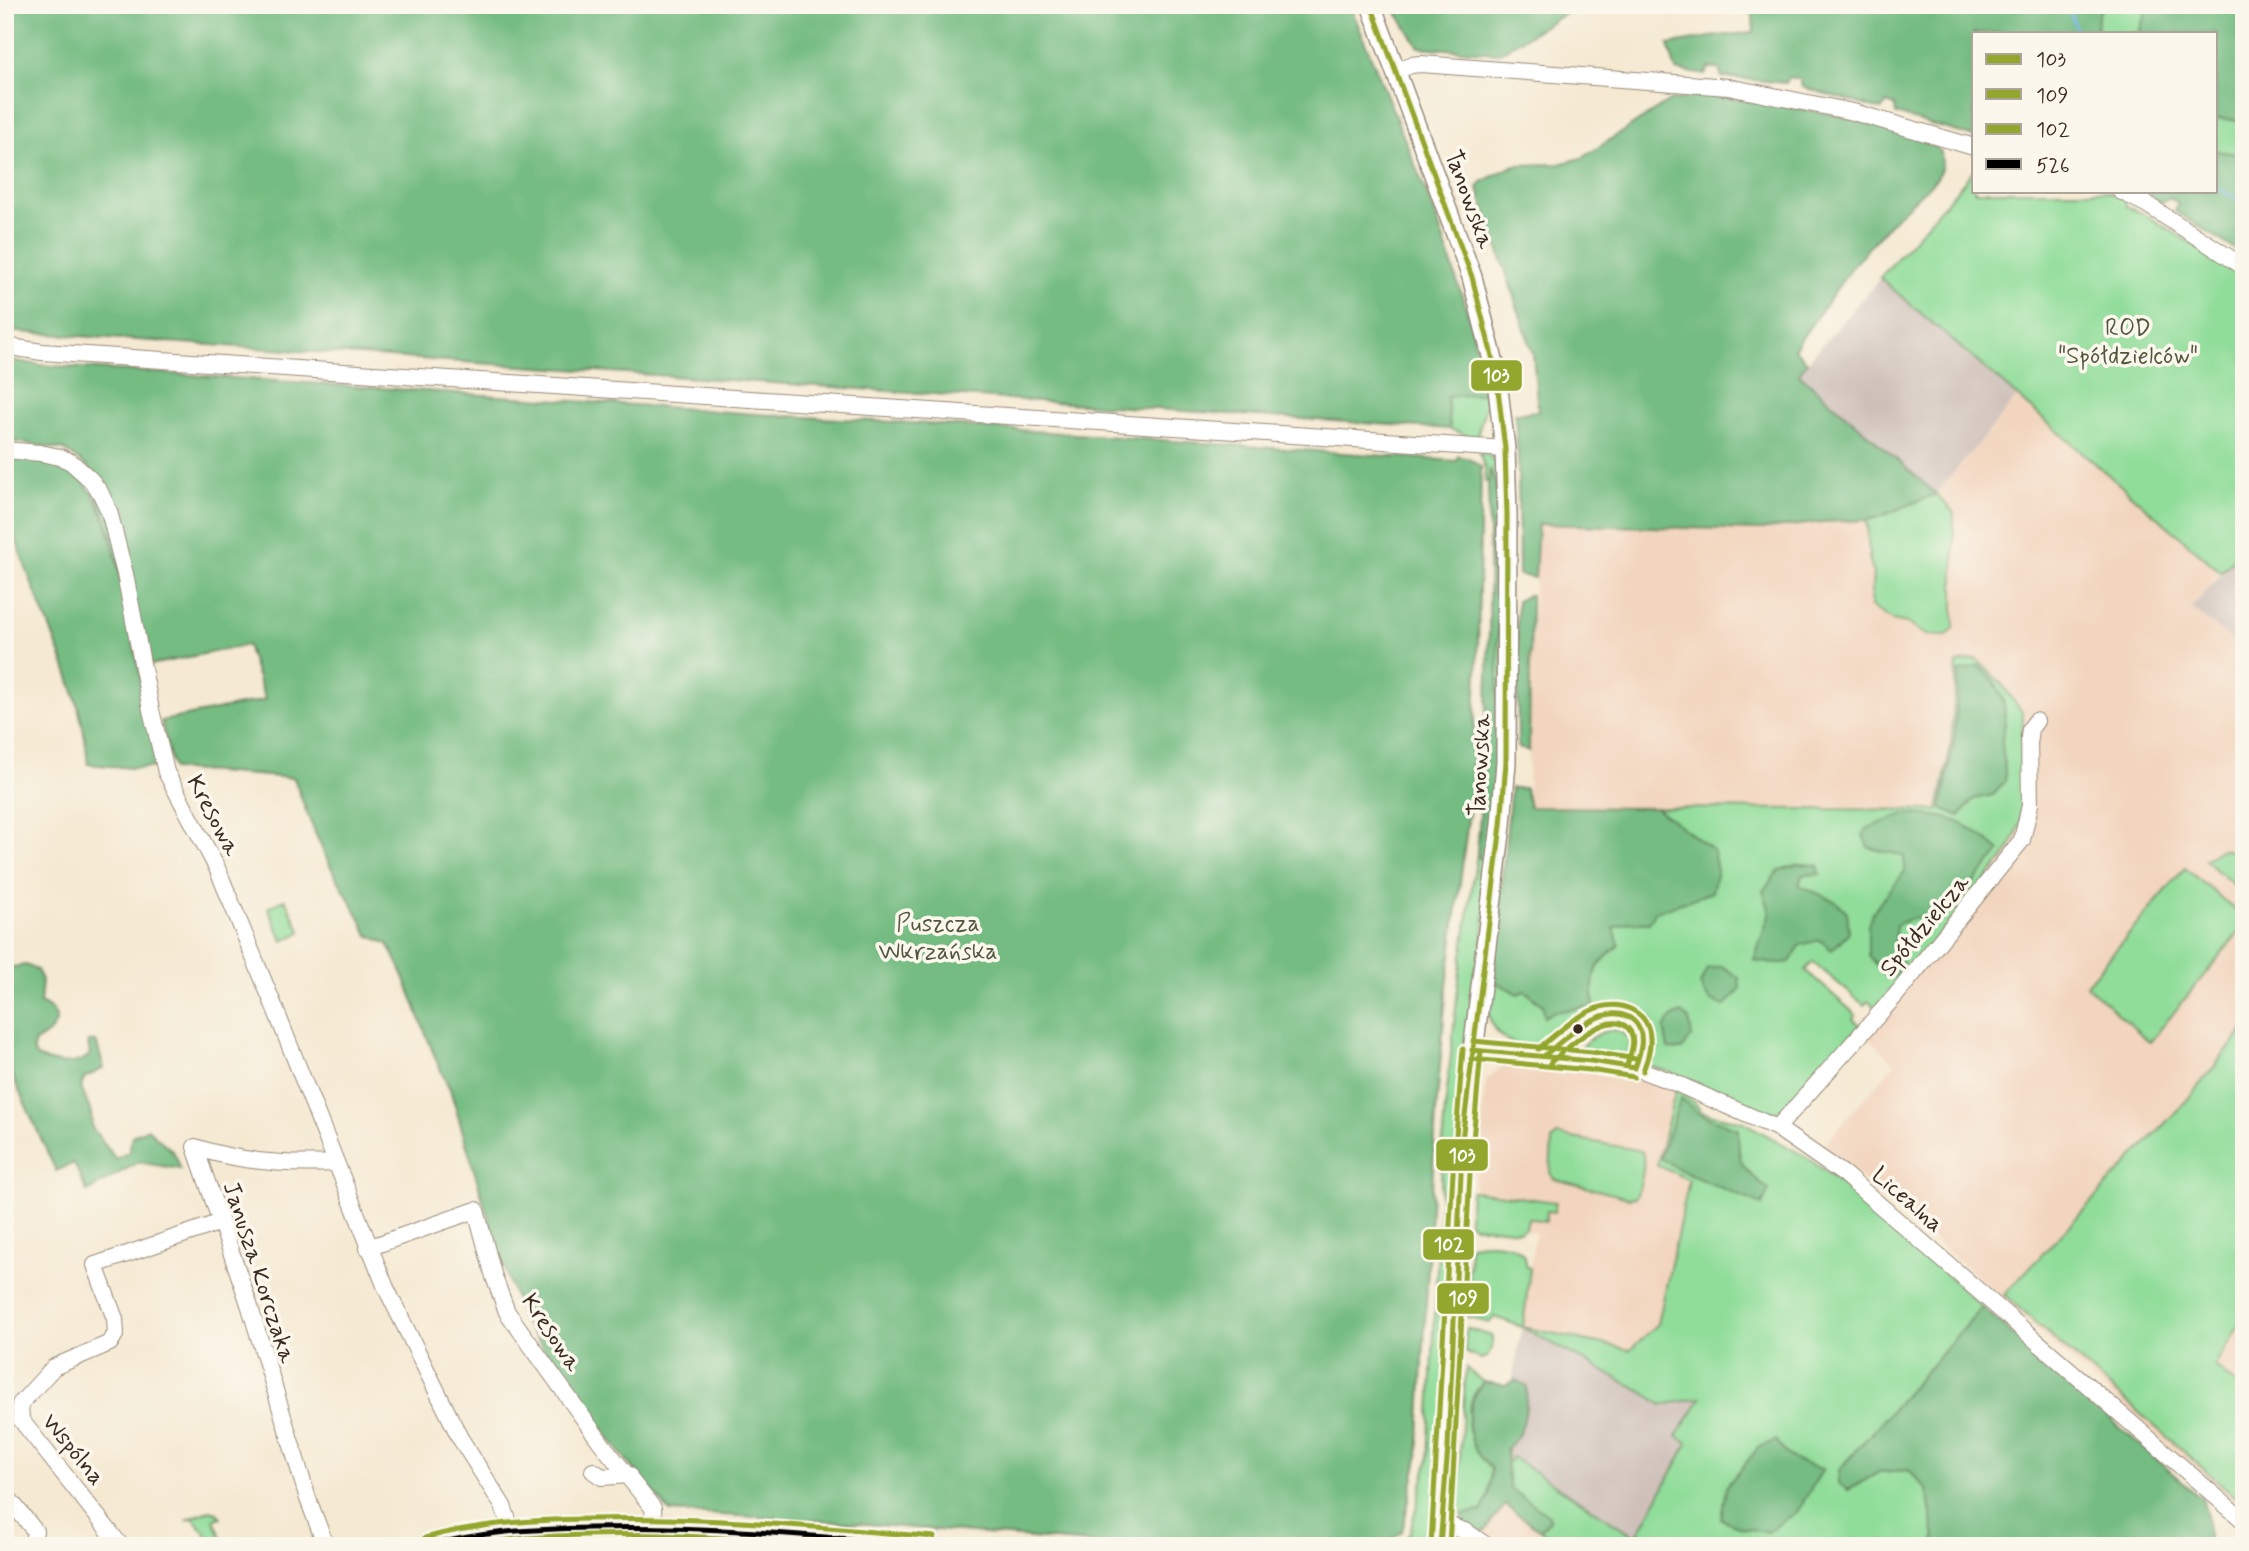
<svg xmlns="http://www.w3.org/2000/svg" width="2249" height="1551" viewBox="0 0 2249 1551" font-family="Mynerve,sans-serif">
<rect width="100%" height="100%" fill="#fbf7ec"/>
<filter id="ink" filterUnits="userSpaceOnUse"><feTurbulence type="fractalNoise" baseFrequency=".0143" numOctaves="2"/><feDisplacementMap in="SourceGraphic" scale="14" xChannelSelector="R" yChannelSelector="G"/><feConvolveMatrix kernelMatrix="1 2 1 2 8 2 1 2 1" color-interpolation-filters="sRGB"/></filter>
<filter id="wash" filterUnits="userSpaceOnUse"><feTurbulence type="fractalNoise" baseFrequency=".00686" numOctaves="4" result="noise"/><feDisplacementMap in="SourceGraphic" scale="28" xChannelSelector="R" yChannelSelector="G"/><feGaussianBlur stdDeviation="1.57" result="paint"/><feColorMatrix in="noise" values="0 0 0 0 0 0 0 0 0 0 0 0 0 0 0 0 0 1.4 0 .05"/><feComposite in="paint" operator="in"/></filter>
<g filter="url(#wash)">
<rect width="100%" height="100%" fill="#f5e9d2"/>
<path fill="#f2d5be" d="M2017 397 2221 572 2191 608 2244 650V1513L1959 1261 1823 1146 1895 1063 1858 1029 2007 855 1951 745 1938 810 1528 807 1530 685 1537 524 1759 530 1879 517 1936 494Z
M1517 1062 1601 1070 1676 1089 1690 1180 1658 1324 1629 1350 1522 1327 1535 1233 1524 1230 1528 1199 1474 1191 1486 1081 1499 1068Z
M1505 1505 1540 1530 1527 1546H1491L1480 1537Z"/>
<path fill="#cfc1ba" d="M1880 278 2017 397 1936 494 1798 373Z
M2244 548V650L2191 608Z
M1522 1327 1644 1393 1662 1405 1701 1397 1677 1435 1690 1444 1636 1538 1499 1456Z"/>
<path fill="#90dd9a" stroke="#66845c" stroke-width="2" d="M2104 5H2151L2145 15 2139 33H2097L2098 14Z
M2216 118 2244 121V155L2216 151Z
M1974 170V191H2106L2126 200V206L2146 215 2244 277V548L2221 572 1880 278Z
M1487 393 1486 405 1476 439 1450 429 1447 396Z
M1479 453 1488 455 1497 463 1503 691 1433 1546H1411L1410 1542 1406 1539 1410 1532 1428 1461 1444 1119 1460 970 1477 853 1480 859H1484L1495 768 1497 500 1495 483 1490 470 1488 482H1485V468Z
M1936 494 1954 513V628L1947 636 1926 635 1907 623 1892 620 1871 607 1873 572 1869 557 1867 520 1879 517Z
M1976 659 2000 682 2023 713 2021 823 2007 855 1876 1008 1868 1001 1864 1005 1813 962 1805 970 1856 1015 1853 1019 1860 1026 1786 1108 1770 1113 1754 1111 1687 1078 1650 1066 1645 1061V1055L1654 1054C1659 1041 1655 1026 1647 1015L1642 1020C1627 1003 1614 1005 1594 1013L1593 1011 1546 1047C1522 1049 1493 1042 1489 1014 1487 1004 1491 991 1492 980L1518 993 1525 990 1535 1000 1553 1012 1593 1006C1591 970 1593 969 1619 945L1614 928 1629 922 1649 923 1655 912 1712 892 1713 850 1656 808 1938 810 1951 745 1957 663Z
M2221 849 2244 854V894L2205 860Z
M2185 868 2244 917V926L2150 1042 2086 985Z
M285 899 301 932 283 941 268 908Z
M1611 1030C1623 1031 1631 1037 1630 1050L1624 1060 1580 1053V1050C1587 1040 1599 1032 1611 1030Z
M2244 1030V1317L2215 1366 2244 1391V1504L2004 1295 2187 1100Z
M1676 1089 1695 1103 1701 1112 1743 1122 1808 1158 1892 1224 1982 1307 1839 1470 1848 1490 1879 1472 1908 1470 1927 1489 1935 1538 1932 1546H1565L1540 1530 1550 1520 1510 1490 1506 1464 1512 1457 1636 1537 1688 1443 1677 1436 1701 1398 1662 1405 1644 1393 1522 1327 1495 1317 1489 1323 1467 1317 1470 1245C1489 1241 1527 1241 1526 1266L1530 1268 1523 1327 1630 1350 1658 1324 1689 1180 1657 1165Z
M1557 1135 1642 1151C1646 1164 1641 1185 1636 1197L1628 1198 1554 1179 1550 1173 1552 1141Z
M1474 1191 1556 1202 1554 1212 1547 1211 1546 1221 1528 1218 1526 1227 1520 1231 1474 1226 1469 1222 1471 1192Z
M1466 1328 1492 1336V1348L1487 1357 1481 1359 1465 1352Z
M1466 1368 1483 1382 1474 1394 1469 1409 1468 1428 1491 1468 1489 1496 1481 1511 1463 1514 1456 1512Z
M210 1510 216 1512 221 1517 214 1520 223 1541 217 1543V1546H215L193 1518 186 1520Z"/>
<path fill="#74bc82" stroke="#587350" stroke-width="2" d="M5 5H1350L1435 214 1469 317 1487 393 1447 397 1450 429 5 331Z
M1392 5H1579L1499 53 1419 47Z
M1752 5H2104L2098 15 2097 33H1974V137L1896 114 1895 106 1887 103 1881 110 1802 87 1800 79 1789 77 1786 83 1722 77 1719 69 1708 68 1705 75 1676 70 1668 45 1710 37 1754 32Z
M2151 5H2244V121L2216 118V33H2139L2145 15Z
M1709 96 1767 103 1841 116 1929 141 1941 152 1942 165 1937 178 1889 224 1855 263 1794 349 1807 362 1799 374 1936 494 1879 517 1867 520 1822 522 1759 530 1538 524 1535 578 1519 575 1518 457 1515 414 1538 411 1533 354 1478 188 1483 181 1515 165 1559 164 1582 158 1671 100Z
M2216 151 2244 155V255L2175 211 2178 203 2170 198 2162 203 2144 191H2216Z
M5 359 40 365 693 409C787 418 881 420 975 427 1135 439 1296 449 1457 461L1458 456 1469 459 1481 467 1478 653 1471 796 1446 994 1436 1113 1418 1458 1402 1532 1381 1546H1124L844 1522 670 1512 623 1456 522 1319 493 1233 450 1089C425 1043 414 990 388 944L368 935C359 915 348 897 337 878 319 847 306 812 294 778L173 769 161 721 265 700 247 645 150 665 89 468 65 450 5 440Z
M5 457 62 465 75 472 94 495 111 534 159 767 132 768 88 764C81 667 23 591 6 499 3 486 5 470 5 457Z
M1490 469 1495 483 1497 500C1498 554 1498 607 1498 661 1498 726 1498 795 1484 859H1480L1477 853C1488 731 1492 609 1488 486Z
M1528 595H1531V598L1529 751 1518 748 1517 601Z
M1979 666C1996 681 2006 695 2005 720 2005 727 2002 735 2002 742 2003 756 2006 768 2005 782L1993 795 1974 799 1960 816 1941 808 1955 735 1959 672Z
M1511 788H1525L1529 807 1656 808 1713 850 1717 871 1712 892 1655 912 1649 923 1629 922 1614 928 1619 945C1593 969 1591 970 1594 1006L1553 1012 1544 1017 1543 1005 1525 991 1518 994 1492 980Z
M1904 814C1948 814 1967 821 2000 851 1987 866 1963 899 1947 908 1930 918 1913 915 1896 925L1894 945 1903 964 1895 976H1885L1868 955V925L1872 913 1905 871 1904 856C1892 852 1880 852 1868 847L1863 835 1866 829Z
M1799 864 1818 865 1820 874 1802 875 1799 885 1835 901 1847 912 1849 932 1832 950 1820 940 1800 945 1790 962 1773 964 1754 960 1770 912 1763 891 1779 870Z
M26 965 37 970 42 980 40 1003C67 1015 56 1031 35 1042L33 1048 36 1057C54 1063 72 1069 90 1055L88 1042 96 1041 104 1068 84 1078 81 1087 91 1113 92 1128 116 1159 129 1152 132 1136 148 1128C162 1147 174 1143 180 1169L138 1162 87 1192 74 1163 56 1171 5 1060V968Z
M1722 966 1739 978 1740 989 1726 1006C1710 1003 1706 999 1700 984L1707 969Z
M1682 1013 1689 1019 1692 1036 1682 1050 1668 1049 1664 1028 1672 1017Z
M1681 1098 1699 1114 1738 1129C1738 1167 1741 1166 1769 1190L1762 1205 1688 1174 1660 1158Z
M1982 1307 2202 1499 2207 1515 2208 1546H1932L1935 1538 1927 1489 1909 1470 1879 1472 1848 1490 1838 1483 1839 1470Z
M1516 1380 1527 1387C1526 1408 1526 1435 1507 1447L1506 1464 1510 1489 1549 1515 1550 1520 1540 1530 1505 1505 1480 1537 1460 1522 1463 1514 1481 1511 1489 1496 1491 1468C1463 1446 1463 1408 1483 1382L1505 1385Z
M1776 1440C1787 1460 1802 1464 1823 1469L1797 1512 1767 1532 1743 1528 1721 1519 1726 1487 1758 1448Z
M670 1535 709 1541 793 1546H482Z"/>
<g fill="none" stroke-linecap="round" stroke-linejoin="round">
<path stroke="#75b5e9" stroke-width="2.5" d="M2067 5 2078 33
M2216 187 2244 203"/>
</g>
</g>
<g filter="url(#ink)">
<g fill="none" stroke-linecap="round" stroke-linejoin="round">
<defs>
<path id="minor" d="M1396 71 1411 65 1421 64 1728 87 1853 112 1974 147
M2120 191 2146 204 2244 267
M5 346 42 352 1505 449
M5 450 40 453 60 457 71 462 90 479 100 492 109 511 125 574 151 710 166 772 217 868 274 1006 386 1288 460 1438 503 1506 512 1531
M1472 1050 1591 1061 1635 1068 1673 1082 1777 1128 1845 1175 2244 1521
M1777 1128 1896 995 2022 840 2030 805 2029 737 2030 729 2036 721
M195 1147 249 1304 308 1499 326 1546
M195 1147C238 1162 290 1165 335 1163
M368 1248 476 1210 494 1277 507 1312 602 1444 653 1508 654 1526
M593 1471 602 1477 629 1475
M5 1494 35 1531 32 1546
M1442 1523 1467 1532 1487 1546
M121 1546 21 1420 20 1404 54 1367 110 1343 116 1333 115 1319 95 1265 221 1222
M427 1546C475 1531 526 1529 575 1528 695 1523 814 1536 933 1546"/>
<path id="major" d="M1371 5 1472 277 1496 372 1505 449 1507 515 1506 762 1501 825 1463 1132 1448 1447 1440 1546"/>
</defs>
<use href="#minor" stroke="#988a78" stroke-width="18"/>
<use href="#major" stroke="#988a78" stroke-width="22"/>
<use href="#minor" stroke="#fff" stroke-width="16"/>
<use href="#major" stroke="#fff" stroke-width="19"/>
<defs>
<path id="bus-1" d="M1371 5 1472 277 1496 372 1505 449 1507 515 1506 762 1501 825 1463 1132 1448 1447 1440 1546
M1472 1050 1591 1061 1635 1068
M1544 1056C1564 1039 1607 997 1634 1021 1647 1033 1640 1054 1635 1068"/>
<path id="bus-2" d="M1471 1059 1590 1070 1634 1077
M1550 1063C1565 1050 1603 1013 1624 1025 1639 1034 1631 1053 1627 1065
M464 1546C581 1526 711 1536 828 1546
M1449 1546 1470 1174 1481 1051"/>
<path id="bus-3" d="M1473 1041 1592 1052 1636 1059
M1538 1049C1556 1034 1575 1016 1597 1008 1621 1000 1649 1011 1650 1038 1651 1049 1647 1060 1643 1071
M425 1538C478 1523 533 1520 588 1519 704 1516 819 1527 934 1537
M1431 1545 1453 1173 1463 1049"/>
<path id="bus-4" d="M428 1546C481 1531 536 1529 591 1528 704 1525 817 1536 930 1546"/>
</defs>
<use href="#bus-1" stroke="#fbf7ec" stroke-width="10"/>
<use href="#bus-2" stroke="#fbf7ec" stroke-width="10"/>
<use href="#bus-3" stroke="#fbf7ec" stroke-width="10"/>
<use href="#bus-4" stroke="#fbf7ec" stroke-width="10"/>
<use href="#bus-1" stroke="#93a72e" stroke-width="5"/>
<use href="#bus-2" stroke="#93a72e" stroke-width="5"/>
<use href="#bus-3" stroke="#93a72e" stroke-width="5"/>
<use href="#bus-4" stroke="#000" stroke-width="5"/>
</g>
</g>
<circle fill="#3b2a1e" stroke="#fbf7ec" stroke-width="2.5" cx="1578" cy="1029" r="6"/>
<g text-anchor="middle" stroke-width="7" stroke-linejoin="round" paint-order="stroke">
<g font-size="24" fill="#3b2a1e" stroke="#fbf7ec">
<text transform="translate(1470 199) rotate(70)" y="8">Tanowska</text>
<text transform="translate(1479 765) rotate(-87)" y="8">Tanowska</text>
<text transform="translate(214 815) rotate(62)" y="8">Kresowa</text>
<text transform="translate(1924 925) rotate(-50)" y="8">Spółdzielcza</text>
<text transform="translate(1908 1199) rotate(41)" y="8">Licealna</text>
<text transform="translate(260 1272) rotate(72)" y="8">Janusza Korczaka</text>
<text transform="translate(552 1332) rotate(56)" y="8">Kresowa</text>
<text transform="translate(74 1449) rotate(51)" y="8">Wspólna</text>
</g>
<g font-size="24" fill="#50573d" stroke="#fbf7ec">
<text x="2128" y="335">ROD<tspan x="2128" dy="28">"Spółdzielców"</tspan></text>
<text x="938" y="931">Puszcza<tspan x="938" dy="28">Wkrzańska</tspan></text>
</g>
</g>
<g stroke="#fbf7ec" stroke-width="2.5">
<rect x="1470" y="359" width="53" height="33" rx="7" fill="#93a72e"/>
<rect x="1435" y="1138" width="54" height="34" rx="7" fill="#93a72e"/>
<rect x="1422" y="1228" width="53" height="33" rx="7" fill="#93a72e"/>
<rect x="1436" y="1282" width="54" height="33" rx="7" fill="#93a72e"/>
</g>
<g font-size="19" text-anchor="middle" font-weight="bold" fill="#fff">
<text x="1496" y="382">103</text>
<text x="1462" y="1162">103</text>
<text x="1449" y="1251">102</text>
<text x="1463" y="1305">109</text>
</g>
<rect width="2249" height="1551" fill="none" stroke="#fbf7ec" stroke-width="28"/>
<rect x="1972" y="32" width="245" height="161" fill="#fbf7ec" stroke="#aea59a" stroke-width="2"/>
<rect x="1986" y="54" width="35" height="10" fill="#93a72e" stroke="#aea59a" stroke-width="2"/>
<text x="2036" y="66" font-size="21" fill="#3b2a1e">103</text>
<rect x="1986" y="89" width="35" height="10" fill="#93a72e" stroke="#aea59a" stroke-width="2"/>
<text x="2036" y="102" font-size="21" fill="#3b2a1e">109</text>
<rect x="1986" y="124" width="35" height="10" fill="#93a72e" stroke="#aea59a" stroke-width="2"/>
<text x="2036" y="136" font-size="21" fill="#3b2a1e">102</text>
<rect x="1986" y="159" width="35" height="10" fill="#000000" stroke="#aea59a" stroke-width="2"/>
<text x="2036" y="172" font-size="21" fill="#3b2a1e">526</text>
</svg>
